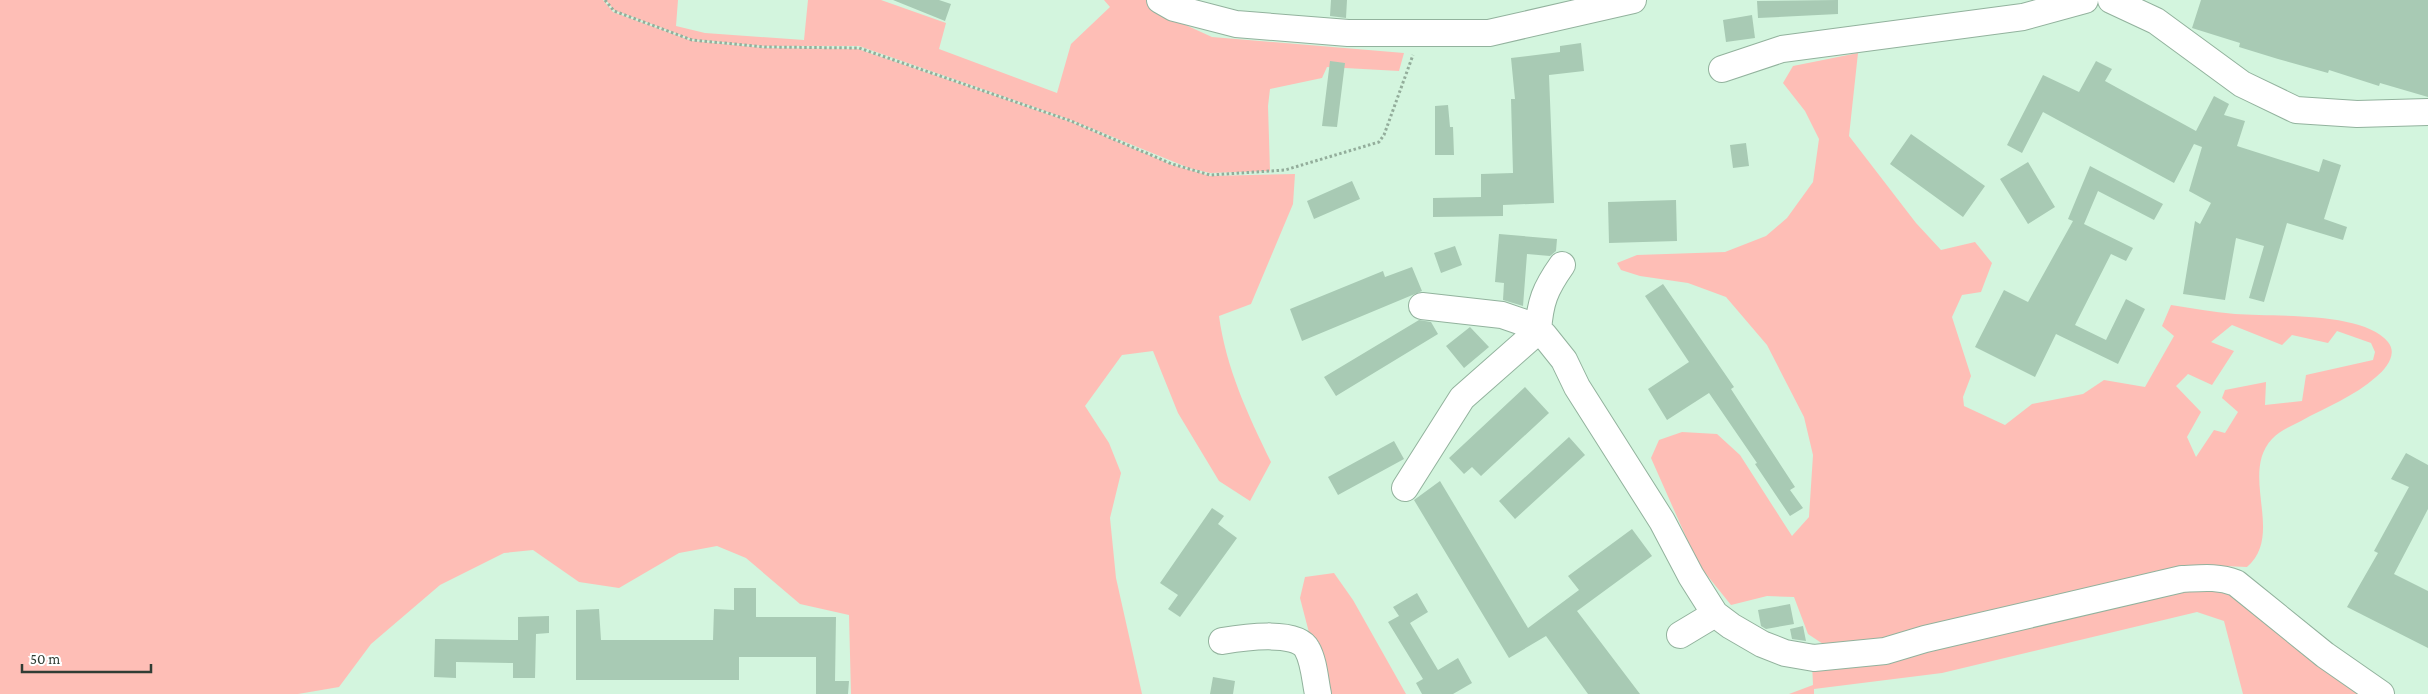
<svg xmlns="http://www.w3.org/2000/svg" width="2428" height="694" viewBox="0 0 2428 694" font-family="'Crimson Pro',serif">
<rect width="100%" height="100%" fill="#d3f5de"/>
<path fill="#febeb6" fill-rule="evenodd" d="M0 0H603L613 12 692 41 765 48 858 49 1071 122 1172 165 1210 176 1295 174 1293 204 1251 304 1219 316C1226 368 1248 415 1271 462L1250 501 1219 481 1178 413 1153 351 1122 355 1085 406 1109 443 1121 473 1110 518 1116 578 1142 694H851L849 615 800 604 746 558 717 546 679 553 619 588 579 582 533 550 504 553 440 585 371 644 339 687 298 694H0Z
M606 0H678L676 26 705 33 804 40 808 0H881L946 23 939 49 1057 93 1071 44 1110 7 1104 0H1148L1179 22 1212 37 1404 53 1399 71 1327 67 1322 78 1270 89 1268 106 1270 171 1210 173 1189 168 1071 120 859 46H765L692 39 614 10Z
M1858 53 1849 136 1916 223 1941 250 1975 242 1992 263 1981 292 1962 295 1952 317 1971 376 1963 397 1964 406 2005 425 2032 404 2083 394 2104 380 2145 387 2174 336 2162 326 2171 305C2192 308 2213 312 2235 314 2273 317 2363 311 2388 342 2398 354 2386 369 2376 377 2355 396 2326 407 2301 421 2291 426 2279 431 2272 439 2239 474 2285 535 2247 567L2224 566 2083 594H2058L1867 642 1823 644 1808 634 1794 597 1767 596 1731 605 1698 564 1651 458 1659 440 1682 432 1717 434 1740 455 1792 536 1809 517 1813 455 1804 417 1767 345 1726 297 1688 283 1640 276 1621 270 1617 263 1637 255 1725 252 1766 236 1787 218 1813 182 1819 139 1805 111 1783 83 1793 66ZM2232 325 2282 345 2292 335 2328 343 2337 331 2371 343 2375 352 2373 360 2306 375 2302 401 2265 405 2266 382 2225 390 2222 398 2238 412 2225 433 2214 430 2196 457 2187 437 2201 412 2176 386 2188 374 2212 385 2234 351 2211 342Z
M1334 573 1353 600 1406 694H1325L1300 598 1305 577Z
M2178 589 2226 591 2341 682 2358 694H2243L2224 621 2197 612 1942 673 1814 689V694H1789L1813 685 1812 663Z"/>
<path fill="#a8cab4" d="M893 0H939L951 4 945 21Z
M1331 0H1347L1346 18 1330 16Z
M1838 0V14L1758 18 1757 1Z
M2201 0H2428V97L2380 83 2379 86 2329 70 2328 73 2278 59 2239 47 2240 43 2192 28Z
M1752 15 1755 38 1726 42 1723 20Z
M1581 43 1584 71 1549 75 1554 203 1503 205V216L1433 217V198L1481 197V174L1513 173 1511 99H1515L1511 58 1560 52V46Z
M1330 61 1345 63 1337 127 1322 126Z
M2096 61 2112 69 2105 81 2196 131 2214 96 2229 104 2224 115 2245 121 2237 146 2319 172 2323 159 2341 165 2324 219 2347 227 2343 240 2287 223 2264 302 2249 298 2264 246 2236 238 2225 300 2183 294 2195 221 2200 224 2211 203 2189 191 2202 147 2194 144 2174 183 2043 112 2022 153 2007 145 2043 75 2079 92Z
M1448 105 1450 127H1453L1454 155H1435V106Z
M1911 134 1985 186 1963 217 1890 164Z
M1746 143 1749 166 1733 168 1730 145Z
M2028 162 2055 207 2028 224 2000 179Z
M2090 166 2163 204 2154 220 2098 191 2084 224 2133 248 2126 261 2111 254 2075 325 2106 340 2126 299 2145 309 2118 364 2056 334 2035 377 1975 347 2004 290 2028 302 2073 221 2068 219Z
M1352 181 1360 199 1314 219 1307 201Z
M1676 200 1677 241 1609 243 1608 202Z
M1499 234 1557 239 1556 251 1550 256 1527 254 1523 306 1503 300 1504 283 1495 282Z
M1455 246 1462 265 1441 273 1434 253Z
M1412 267 1422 291 1302 341 1290 309 1383 271 1385 277Z
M1663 284 1734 387 1731 389 1795 487 1790 490 1803 508 1790 516 1755 464 1757 463 1709 393 1667 420 1648 389 1689 362 1645 296Z
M1419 320 1431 322 1438 334 1336 396 1324 377Z
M1470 327 1489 347 1464 368 1446 346Z
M1525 387 1549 413 1481 476 1472 467 1464 474 1449 458Z
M1569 437 1585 455 1515 519 1499 501Z
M1394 441 1404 459 1338 495 1328 477Z
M2406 453 2428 465V509L2394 574 2428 591V648L2347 607 2378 553 2374 551 2409 487 2391 479Z
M1440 481 1528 628 1579 590 1568 576 1632 529 1652 556 1577 611 1640 694H1588L1546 636 1509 658 1414 500Z
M1212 508 1224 516 1218 524 1237 538 1180 617 1168 609 1178 595 1160 583Z
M734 588H756V617H836L835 681H849L848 694H816V657H739V680H576V610L599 609 601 640H713L714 609 734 610Z
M1417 593 1428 612 1410 623 1438 670 1458 658 1472 683 1453 694H1422L1416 683 1423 679 1388 622 1399 616 1393 607Z
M1790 604 1794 624 1766 629 1761 626 1758 610Z
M549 616V633L536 634 535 678H513V663L456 662V678L434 677 435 639 518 640V617Z
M1803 626 1806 641 1792 639 1790 629Z
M1213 677 1235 681 1233 694H1210Z"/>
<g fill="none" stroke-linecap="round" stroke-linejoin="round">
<defs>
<path id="minor" d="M1160 0 1174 8 1236 24 1348 33H1489L1633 0
M2111 0 2156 21 2242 84 2296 110 2357 114 2428 112
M1722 69 1782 49 2023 17 2085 0
M1422 306 1502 315 1528 324 1544 335 1564 360 1577 387 1662 521 1691 576 1715 614 1731 626 1762 644 1785 653 1814 658 1885 651 1925 639 2182 579C2202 578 2218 576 2236 583L2325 655 2381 694
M1405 488 1462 398 1538 331C1540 302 1545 289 1562 265
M1680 635 1715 614
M1222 641C1240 638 1297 629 1307 649 1314 661 1315 680 1318 694"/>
</defs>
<use href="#minor" stroke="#92b29d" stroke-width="28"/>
<path stroke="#93ad9b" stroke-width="3" stroke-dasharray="2.5 2.5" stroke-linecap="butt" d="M605 0 614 11 692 40 765 47 859 48 1071 121 1172 164 1210 175 1285 170 1379 142 1384 135 1413 55"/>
<use href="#minor" stroke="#fff" stroke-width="26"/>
</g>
<path d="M22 664v8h129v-8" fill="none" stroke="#303d34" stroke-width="2.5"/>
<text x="30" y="664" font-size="15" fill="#303d34" stroke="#ffffff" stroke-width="4" paint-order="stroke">50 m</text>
</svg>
